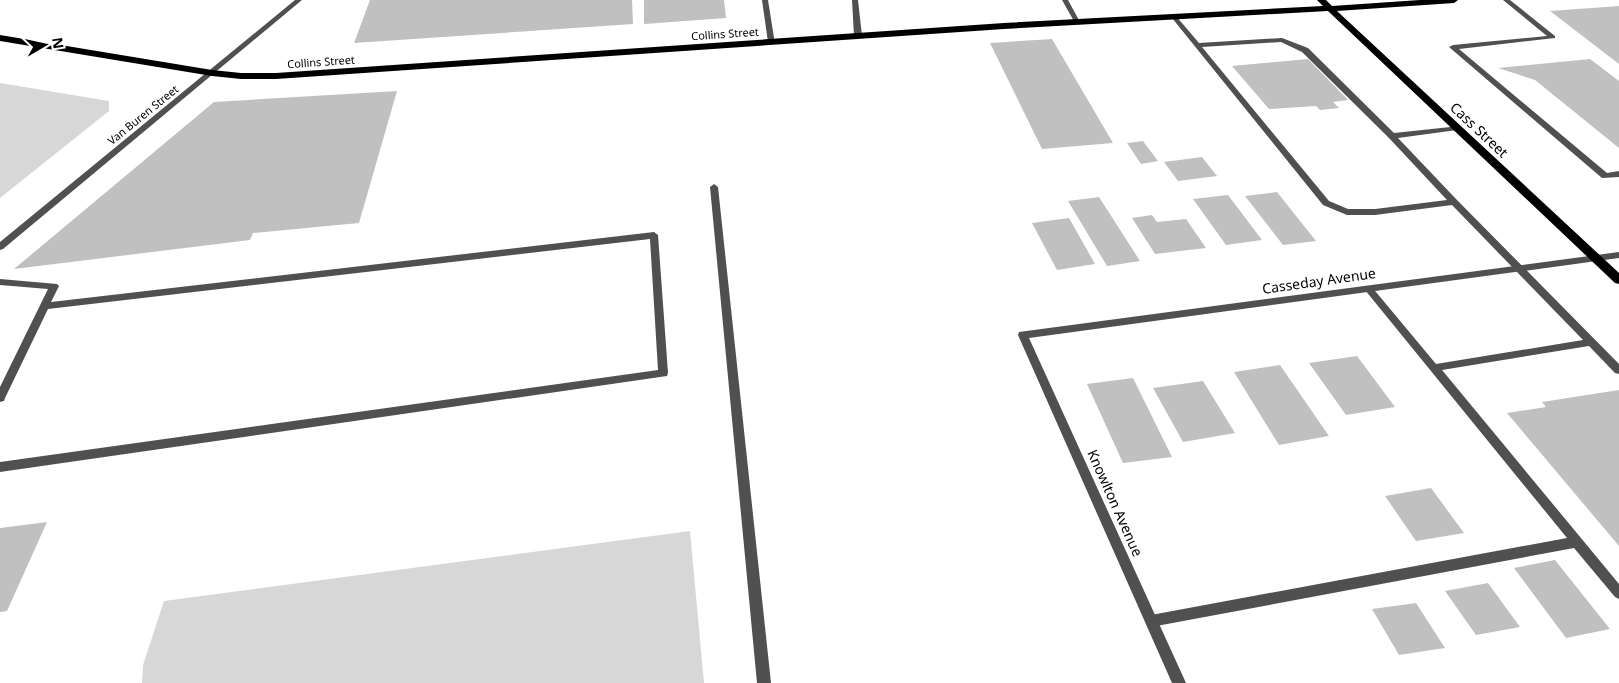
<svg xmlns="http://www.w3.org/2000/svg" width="1619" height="683" viewBox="0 0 1619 683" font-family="'Noto Sans',sans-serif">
<rect width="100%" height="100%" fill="#fff"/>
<path fill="#d7d7d7" d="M0 83 109 101V111L0 198Z
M690 531 704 683H142L143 665 164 601Z"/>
<path fill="#c0c0c0" d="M370 0H632L633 24 354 43Z
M644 0H724L726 18 644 24Z
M1619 6V64L1550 11Z
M1052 39 1113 143 1042 149 990 43Z
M1308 59 1348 100 1333 102 1339 108 1320 110 1316 106 1269 109 1232 66Z
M1590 59 1619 81V148L1535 80 1498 68Z
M397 91 359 223 253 233 250 240 14 269 214 102Z
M1143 141 1158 161 1141 164 1127 143Z
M1202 157 1217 176 1178 181 1164 162Z
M1277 192 1316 241 1283 245 1245 196Z
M1228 195 1262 240 1226 245 1193 199Z
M1099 197 1140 261 1107 266 1068 201Z
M1152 215 1157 222 1186 219 1206 248 1155 254 1132 218Z
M1069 218 1095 264 1057 270 1032 223Z
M1357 356 1395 407 1346 415 1309 363Z
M1280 365 1329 436 1279 445 1234 372Z
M1133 378 1172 457 1123 463 1087 384Z
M1203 381 1235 433 1183 442 1153 388Z
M1619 390V546L1507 413 1546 407 1542 402Z
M1431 488 1464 533 1416 541 1385 496Z
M47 522 7 611 0 612V528Z
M1555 560 1610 629 1566 638 1514 568Z
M1488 583 1520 627 1476 635 1445 591Z
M1416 603 1445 648 1399 655 1372 609Z"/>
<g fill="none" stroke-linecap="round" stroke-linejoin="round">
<path fill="#505050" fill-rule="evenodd" d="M852 0H858L862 36 858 38 854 36Z
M1062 0H1068L1080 22 1079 23H1075Z
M1503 0H1510L1555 36V38L1459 49 1607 173 1619 171V177L1602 178 1449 47 1453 45 1547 36Z
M1174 15 1176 16 1199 43 1282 38 1308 48 1394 133 1460 126 1461 128 1457 130 1398 138 1457 200 1619 364V374L1615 373 1589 346 1442 370 1619 584V599L1615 597 1574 548 1151 627 1147 625 1145 621 1147 617 1151 615 1567 538 1365 290 1363 288 1365 286H1371L1436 364 1583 340 1452 205 1375 215H1347L1323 205 1172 18 1171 17ZM1281 42 1302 52 1389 138 1447 200 1375 209H1348L1329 201 1202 47Z
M714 184 718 187 771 683H757L710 187Z
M654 232 658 235 668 373 667 376 0 472V462L658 370 650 239 48 309 5 398 4 401 0 402V387L48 289 0 285V279L57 284 59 286 51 302Z"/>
<path fill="#505050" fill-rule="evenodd" d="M295 0H302L3 249 0 250V242Z
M762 0H768L775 44 768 42Z
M1619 252V258L1029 338 1186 683H1172L1018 335 1019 332Z"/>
<path fill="#000" fill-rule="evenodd" d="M1317 0H1326L1332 6 1420 0H1458L1454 3 1337 11 1619 273V284L1615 283 1328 11 1004 29 276 79H241L212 76 0 41V35L212 70 241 73H276L1004 23 1323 6Z"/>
</g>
<g text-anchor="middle" stroke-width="4" stroke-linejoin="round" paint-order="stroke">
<g font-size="11" fill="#000" stroke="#fff">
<text transform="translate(725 34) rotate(-4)" y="4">Collins Street</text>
<text transform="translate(321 62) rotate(-4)" y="4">Collins Street</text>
<text transform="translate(143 115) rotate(-39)" y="4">Van Buren Street</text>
</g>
<g font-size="14" fill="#000" stroke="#fff">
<text transform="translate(1479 130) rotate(43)" y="5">Cass Street</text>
<text transform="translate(1319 281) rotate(-8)" y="5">Casseday Avenue</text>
<text transform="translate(1115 503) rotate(66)" y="5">Knowlton Avenue</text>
</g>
</g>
<g transform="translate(45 45) rotate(81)" stroke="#ffffff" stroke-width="4" paint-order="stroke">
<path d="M0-4L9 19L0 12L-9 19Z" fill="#000000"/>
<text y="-8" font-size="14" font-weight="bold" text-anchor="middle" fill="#000000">N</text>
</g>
</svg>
